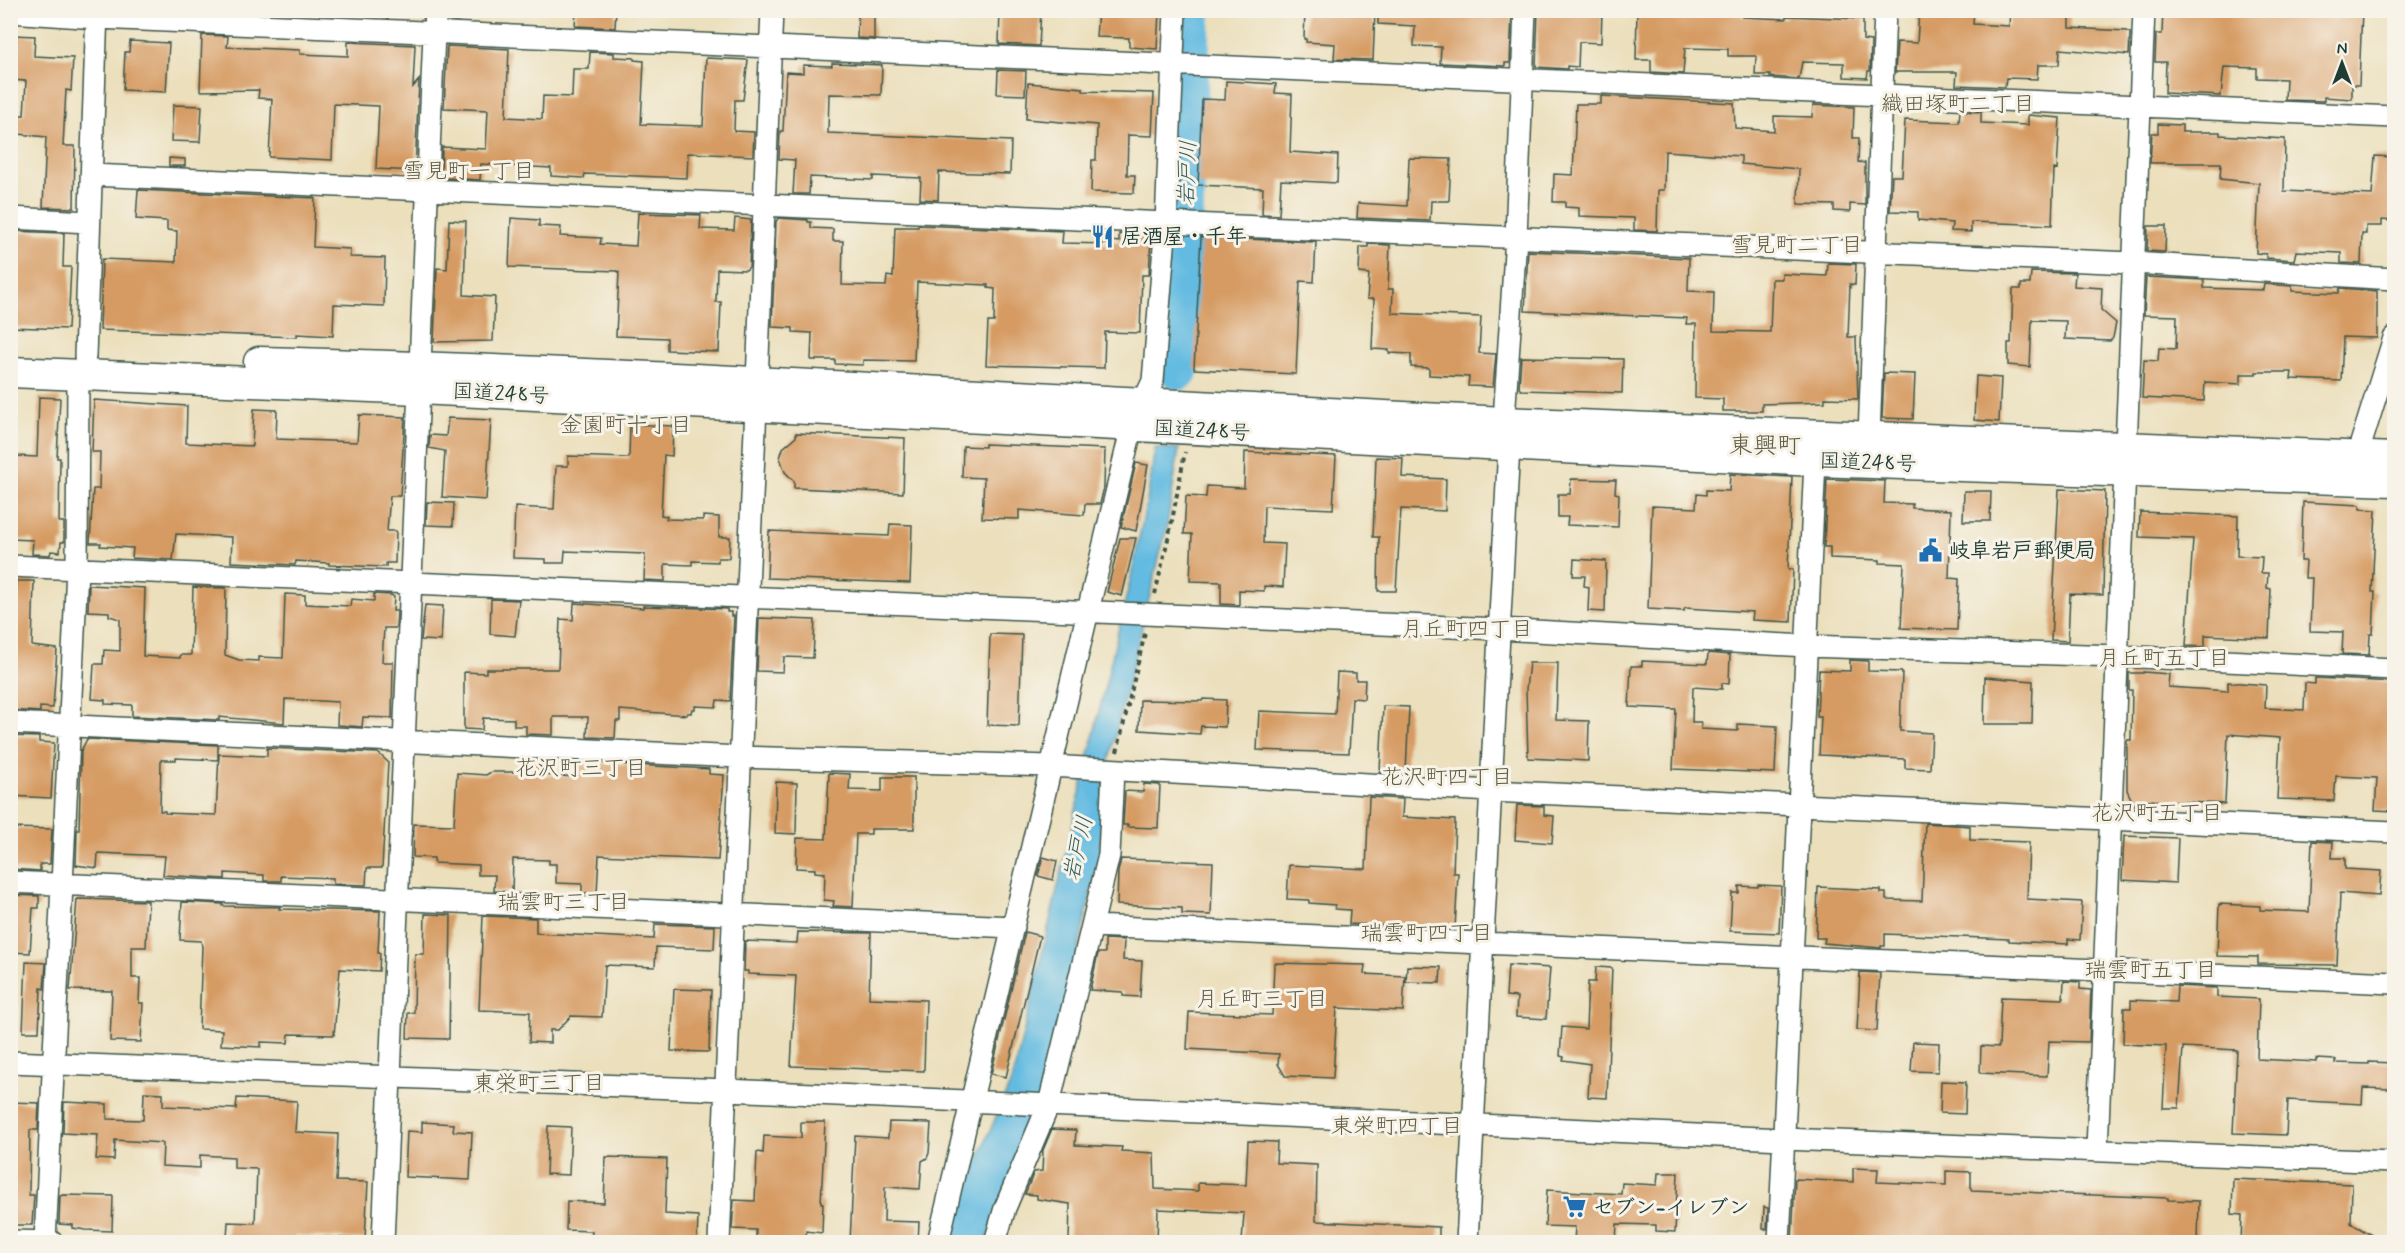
<svg xmlns="http://www.w3.org/2000/svg" width="2405" height="1253" viewBox="0 0 2405 1253" font-family="Mynerve,'Klee One',sans-serif">
<rect width="100%" height="100%" fill="#f7f3e8"/>
<filter id="ink" filterUnits="userSpaceOnUse"><feTurbulence type="fractalNoise" baseFrequency=".0167" numOctaves="2"/><feDisplacementMap in="SourceGraphic" scale="12" xChannelSelector="R" yChannelSelector="G"/><feConvolveMatrix kernelMatrix="1 2 1 2 8 2 1 2 1" color-interpolation-filters="sRGB"/></filter>
<filter id="wash" filterUnits="userSpaceOnUse"><feTurbulence type="fractalNoise" baseFrequency=".008" numOctaves="4" result="noise"/><feDisplacementMap in="SourceGraphic" scale="24" xChannelSelector="R" yChannelSelector="G"/><feGaussianBlur stdDeviation="1.35" result="paint"/><feColorMatrix in="noise" values="0 0 0 0 0 0 0 0 0 0 0 0 0 0 0 0 0 1.4 0 .05"/><feComposite in="paint" operator="in"/></filter>
<g filter="url(#wash)">
<rect width="100%" height="100%" fill="#ebdfbc"/>
<path fill="#64bbe1" stroke="#427c8a" stroke-width="1.5" d="M1155 448 1179 449 1167 526 1104 781 1100 853 1049 1079 986 1242H951L966 1187 1013 1077 1133 568 1148 494Z"/>
<g fill="none" stroke-linecap="round" stroke-linejoin="round">
<path stroke="#64bbe1" stroke-width="38" d="M1179 371 1192 10"/>
</g>
<g id="blocks">
<path fill="#d69b63" d="M576 10H616L615 28 575 26Z
M858 10H874V39L857 38Z
M1000 10H1041L1039 46 999 44Z
M1098 10 1159 12 1157 49 1129 47V38L1096 37Z
M1305 10H1375L1373 60 1334 59 1335 44 1306 42V39H1304Z
M1378 10H1512L1510 63H1505V66L1440 63 1441 47 1414 46 1415 26 1378 24Z
M1538 10 1602 12 1601 43 1579 42 1578 67 1567 66V69L1536 67Z
M1637 10 1743 13 1742 17 1786 19V16L1863 19V40L1871 41 1870 71H1868L1867 78 1844 77V63L1802 62 1799 79 1770 77V75H1755L1756 56H1728V49L1685 48 1683 74 1651 72V60H1636Z
M1919 10H1974L1973 24 2009 26 2010 10H2070V28L2127 31 2130 33 2129 55 2060 49 2059 65H2038L2037 79 2006 78 2005 87 1956 85 1957 72H1895L1897 42 1917 43Z
M2163 10H2362L2359 85H2352V99L2324 97V101L2285 100 2286 79 2257 78V68L2224 67 2221 96 2165 93 2166 62H2155L2156 34H2162Z
M12 35 35 36 34 56 73 58 71 91 66 90 63 146H75L74 208 43 207 46 137 10 133V115H24L26 81 10 80Z
M202 35 228 36 227 47 300 50V54L348 56V42L415 45 413 87 419 80 415 171 376 169 379 106 334 104 332 160 269 157 272 99 258 98 259 90 200 91Z
M130 41 169 43 166 92 123 90 125 52H129Z
M447 46 509 49 506 117 542 119 543 96 572 97 573 69H589L590 52 614 53V57L634 58V60L644 61 641 124 703 126 706 58 748 60 743 100H735L734 131 754 132 753 156 688 153 687 178 585 174 584 178 551 176V168L481 164 480 180 446 178 441 173 442 147 486 149 488 110 444 108Z
M832 63 882 65 881 95 829 94 828 133 1011 141 1010 174 939 172 938 200 920 199 921 178 873 176V180L810 177 809 194H793L795 160 779 159 780 131H783L786 72 803 73V65L832 66Z
M998 70 1026 71 1025 95 997 94Z
M1226 81 1276 84 1275 93 1292 94 1290 152 1338 155 1337 183 1281 180 1279 215 1262 214 1263 188 1198 185 1202 99 1225 100Z
M1028 83 1083 88V91L1154 93 1152 136 1128 135 1127 175H1135L1134 193 1091 192 1092 160H1096L1097 125 1026 119Z
M1601 96 1734 103 1735 128 1774 131V116L1812 117 1813 105 1854 107 1853 138H1859L1858 162 1865 163V205L1850 204V212L1834 211V205L1798 204 1799 169 1741 164V156L1665 151 1664 190H1658L1657 231 1634 230V218L1579 216V208L1565 207V202H1553L1554 174 1573 175 1576 104H1601Z
M173 105 202 106 200 142 171 141Z
M1960 111 1981 112V123L2028 125V115L2060 118 2057 170 2054 169 2052 225 1971 222V232L1951 231 1952 223 1918 220V212L1890 211 1892 176H1902L1905 120 1959 122Z
M2158 124 2182 125V132H2220V135L2285 139 2284 191 2372 195 2375 156 2394 157V221L2382 220V226H2366V234H2362L2361 264 2341 263V253L2296 251 2294 260 2266 258V254L2256 253 2259 183 2220 179 2221 163H2150L2152 133H2158Z
M169 158 185 159V166H169Z
M1409 158 1451 159 1449 201H1431L1430 221 1357 218 1358 203 1407 206Z
M138 190 315 198 313 247 350 249V257L385 258 384 306 334 304 333 336 297 334V337L100 330 102 259 176 262 177 231 167 230V221L136 219Z
M638 213 701 215 700 229 734 230 735 218 751 220 749 267 746 270 717 269 716 302H721L719 352 667 350V338L616 336 619 272 617 271 509 267 511 218 539 220V226L561 227 560 236 601 238 600 244 636 246Z
M778 218 808 220V222H811V228L833 229V241H843L842 285 886 286 887 276 893 277 895 227H918V225L1063 231 1062 243 1110 244V241L1119 242V234L1145 235V237H1151L1149 275H1142L1140 333 1105 332 1104 368 986 365 988 322H994L995 289 988 288V285L917 282 914 361 863 360V365L835 364V360H811L812 333 793 332V328L772 327 776 222Z
M449 220 466 221 464 295 495 297 493 341 434 342 437 268 447 269Z
M2148 226H2166L2165 252 2147 251Z
M10 231 64 233 63 267H71L68 329 10 327Z
M1201 237 1316 242 1314 282 1300 281 1296 374 1194 369Z
M1368 244 1390 245 1388 289H1393L1392 313 1481 317 1479 353 1496 354 1493 387 1468 386 1469 377 1429 375V368L1411 367V354L1389 353V350L1372 349 1374 299H1367L1369 274 1359 273 1360 247H1368Z
M1528 251 1689 258 1688 291 1714 292 1713 331 1770 332 1772 279H1782V274L1827 276 1828 263 1856 264 1855 285 1850 284 1848 337H1856L1858 399 1825 398V402L1762 404V411H1723V399L1695 398 1696 324H1686L1687 318 1525 311Z
M2031 272 2075 273 2074 286 2102 288 2101 310 2116 323 2113 338 2110 341 2065 339 2066 321 2032 320 2030 367 2008 365V343H2011L2013 289H2021V284H2030Z
M2146 277 2204 280V288L2263 290 2264 284 2292 286V291L2339 293 2340 288 2377 291V338L2343 337 2341 381 2291 379 2292 372H2256V374H2241V384L2205 382 2204 401 2142 398 2144 360 2158 361 2159 348 2176 349 2177 316 2144 315Z
M1521 357 1623 359 1622 393 1521 390 1519 388Z
M1884 373 1915 374 1913 419 1882 418Z
M1976 376 2001 378 1999 422 1974 420Z
M39 397 60 398 57 458H60L59 522H64V542H61L60 552 51 551 50 555 32 554 33 540 10 539 11 489H15L16 456 37 457Z
M94 400 187 406 186 443 252 446 254 409 277 410 276 439 357 442 359 415 405 417 400 496H390L387 531H396L395 563H386V567L329 565V563L296 561 295 565 231 562 232 537 176 534 173 560 132 558 133 548 100 546 101 543H90L93 489H99L100 452H92Z
M448 418 491 420 486 500 442 497 445 451 429 448 430 435 446 436Z
M630 424 673 426 672 456 664 455 661 515 667 516 666 519 703 520V516L719 517V537H730L729 558H718V562L692 561V565L665 564V581L644 580 645 554 565 551 564 563H546V559L513 558 515 507 554 509 556 466H568V456L629 458Z
M796 433 905 438 903 493 794 488V481L785 472 780 458 783 448 796 437Z
M985 444 1105 449 1104 487 1100 504H1085L1084 515 1019 510V519L982 518 984 478 962 477 963 446 985 447Z
M1245 452 1336 456 1333 509 1264 506 1263 543 1285 544 1283 587 1264 586V591L1239 590V605L1221 604V582L1190 581 1192 534H1184L1186 496 1206 497 1207 486 1244 488Z
M1376 457 1403 458 1402 477 1446 479 1445 511 1401 509 1396 591H1378L1379 537H1373Z
M1136 463 1148 465 1136 531 1121 527Z
M1730 474 1792 477 1788 569H1793L1791 622 1752 620 1753 612 1685 608 1684 611 1648 609 1652 506 1696 508 1697 494 1706 495V490L1729 491Z
M1571 479 1616 480 1615 493 1619 494 1618 527 1567 525 1568 517H1558V494H1570Z
M1827 479 1885 481 1884 503 1912 504V508L1951 510 1949 578 1959 579 1957 630 1901 628 1904 564 1880 563V560L1830 558V547H1824Z
M2059 489 2105 491 2103 595 2070 594 2068 641 2051 640Z
M1964 491H1991L1990 521H1963Z
M427 502 454 503 453 526 426 525Z
M2303 502 2360 505V509L2376 510 2372 592H2375L2373 634H2370L2369 655 2342 654 2343 632 2310 631 2312 578H2305L2306 561H2301Z
M2140 512 2238 516 2237 556 2262 557 2261 573H2268L2267 588 2271 589 2269 638 2205 635V647L2186 646 2193 539 2139 537Z
M890 524 912 525 910 583 767 578 769 531 889 536Z
M1120 538H1136L1122 596 1107 592Z
M1574 559 1606 561 1605 612 1588 611 1589 587 1584 586 1585 576H1573Z
M16 581H34L32 646 57 649 53 708 40 707V712L10 710V595L11 585H16Z
M89 585 145 588 143 656 180 658V655H191L193 587 226 588 225 655 239 660 259 661V657L283 658 285 594 305 595V604L350 606 351 599 374 601V594L391 595 394 597 393 611H397L396 628H384L382 662H393L392 718 363 717 362 727 337 725 338 702 285 699 284 723 219 717V720L132 716V705L105 704V700L92 699 94 664H103L104 650 120 651V619L109 616V612L88 611Z
M491 599 519 600 515 636 490 634Z
M574 603 643 608V606L727 609V612H731V616H734L730 701 717 700 716 707 695 706V709H692L691 713H687V715L620 710V721H616L615 738 587 737 588 717H553V735L526 734V726H514V719L483 718 482 730 464 729V672L486 673V669H558L560 619 573 620Z
M425 605 443 606 441 641 421 640Z
M759 618 815 620 813 658 784 657 783 672 757 671Z
M990 634 1022 635 1019 726 987 725Z
M1708 653 1730 655 1729 684 1722 683V689L1693 687 1692 722H1701V729L1738 731V724L1777 726 1775 773 1673 769 1676 709 1629 707 1631 666H1642V661L1707 664Z
M1850 660 1868 661V671L1902 672 1900 731 1932 733 1930 769 1905 768V759L1819 755 1821 717H1817L1819 670 1850 671Z
M1529 663H1558L1556 720 1589 721 1588 761 1528 758 1526 689Z
M1337 672 1356 673V680H1365L1364 699 1352 698 1349 753 1257 750 1259 711 1335 714Z
M2143 672 2169 674 2168 687 2228 691V682L2266 685 2265 708 2304 710 2305 683 2315 684V678L2394 682V811L2375 810 2377 778 2336 776 2334 801 2277 799 2280 738 2228 734 2225 804 2147 800V808L2135 807 2127 790V740H2131L2132 690H2129V673H2143Z
M1985 677 2033 681 2032 724H1984Z
M1203 699 1226 700 1225 727 1201 726 1200 734 1139 730 1140 700 1202 701Z
M1383 706 1409 707 1406 772 1404 773 1380 772Z
M10 736 39 737V742L54 743 51 798 10 796Z
M87 739 218 745V760L176 758V760H161L160 811H165V813L216 815 219 754 267 756V748L378 753 388 762 382 868H367L366 885 333 884V878L281 876V881H264V875L225 873V879L163 875 165 856 98 853 97 868 76 865 77 830H79L81 751Z
M525 760 542 761V775L577 777V762L709 769V774L724 775 718 860 599 855 597 893H582V884L556 883V864H549V860L513 859 512 892 494 891 495 875H478V865L434 863V858L413 857 414 824 454 825 457 773 486 775 491 772H524Z
M829 773 850 774 849 790 882 791V777H914V829H871V834H856L853 907 833 906 834 901 824 900 825 873 815 872V869L796 868 797 838 826 839Z
M776 782 797 783 796 834 775 833Z
M1144 784 1160 785 1158 828 1127 827 1128 825H1123L1125 791 1143 792Z
M1369 797 1403 799 1402 817 1455 820 1453 873H1458L1455 929 1349 924 1350 910 1335 909V905L1309 903V900L1287 899 1289 865 1366 869Z
M1517 805 1544 806V815L1554 816 1552 843 1515 840Z
M1925 823 1970 826V840L2029 842 2027 899 2082 902 2080 940 2068 939V944L2009 941V939L1885 934V946H1881V948L1824 943 1825 938H1816L1818 887 1881 890V893H1886V900L1922 901Z
M10 828 52 829 50 864H40V871L10 869Z
M2124 836 2178 838 2176 883 2122 880Z
M2312 841 2333 842 2332 858H2345V869L2381 871 2379 896 2340 893 2337 965 2258 964V957L2217 956 2219 904 2260 906V910L2309 912Z
M1043 857 1057 861 1053 880 1038 876Z
M1121 859 1213 862 1211 915 1182 914V908L1117 905 1118 872Z
M1758 885 1781 886 1779 933 1730 931 1732 893H1739V886L1758 887Z
M10 895 39 896V908H33L30 953 10 952Z
M77 899 148 901 146 947H132V978H140L139 1003H143L141 1042 110 1041 112 991 70 990Z
M182 902 223 904V906L280 907 279 909 380 911 378 953H380L379 971 340 969 334 1035 289 1034 288 1043 261 1042V1047L221 1045 222 1030 199 1029 202 946 201 941 180 940Z
M425 914 451 915 449 1039 407 1038 408 1013H414L415 954H424Z
M483 916 536 918V933L654 939 655 924 715 926 714 949 656 947 655 967 605 965 602 1017 571 1016 558 1030H550V1043L529 1042 530 1012 479 1010Z
M798 932 871 933 869 998 926 1000 924 1071 791 1066 796 976 748 974V971H744L745 941 797 943Z
M1025 932 1040 936 1006 1077 991 1074Z
M1105 939 1124 940 1123 960 1142 961 1140 997 1123 996V992L1090 990 1098 953H1105Z
M26 962 46 963 44 989 41 988 39 1032H23Z
M1274 963 1365 965 1364 974 1405 976 1403 1011 1337 1008 1333 1078 1285 1076 1278 1064 1279 1054 1187 1049 1189 1012 1272 1015Z
M1508 965 1550 968 1546 1019 1516 1017 1517 997 1506 996Z
M1407 966 1441 967 1440 983 1406 982Z
M1596 967 1612 968 1607 1098 1588 1097 1590 1064 1563 1060 1564 1057 1560 1056 1562 1027 1586 1029 1588 982H1595Z
M1860 972 1880 973 1877 1031 1857 1030Z
M2064 981 2080 982V989L2091 990 2089 1042 2049 1041 2047 1076 1980 1073 1981 1046 1999 1047 2001 997 2063 999Z
M2177 986 2217 988V997L2259 999 2257 1059 2316 1062V1059L2336 1060 2335 1063 2369 1064V1062L2394 1063V1089L2363 1088 2362 1104 2288 1100 2286 1135 2233 1133 2237 1050 2183 1047 2179 1108H2163L2166 1046 2123 1044 2124 1008H2131V1000L2176 1002Z
M674 989 711 990 709 1052 671 1051Z
M1913 1042 1939 1043 1938 1072 1911 1071Z
M1941 1081 1966 1082 1965 1114 1940 1113Z
M144 1092 163 1093V1106L236 1109 237 1098 297 1101 295 1132 338 1134 336 1181 368 1182 365 1239 295 1236 294 1242H276L227 1238 228 1222 255 1223 257 1169 234 1168V1157L200 1155V1168L162 1166 163 1143 115 1140 114 1160 96 1159 98 1135 63 1133 64 1102 107 1104V1119L143 1120Z
M10 1102 39 1103 38 1130H30L29 1195H34L32 1225H11Z
M422 1122 454 1124 453 1131 472 1132 470 1180 405 1177 407 1131 422 1132Z
M801 1122H825L821 1203H823L822 1233 806 1231 805 1242H756V1230L732 1229 734 1200 755 1201 757 1152 763 1153 764 1136 801 1138Z
M889 1122 931 1123 929 1153 927 1158 922 1161 920 1189 885 1187 884 1221 919 1222 918 1242H850L855 1136 888 1138Z
M548 1126 571 1127 569 1175 546 1174Z
M1052 1129 1076 1130 1075 1145 1122 1147 1121 1151 1154 1153 1155 1189 1198 1191V1183L1246 1185 1248 1141 1277 1142 1276 1163 1317 1165 1316 1221 1439 1227V1242H1242L1244 1213 1158 1209 1157 1242H1069L1070 1204 1037 1199V1195L1025 1194 1034 1172 1042 1171 1043 1150Z
M606 1157 667 1159 665 1214 698 1216 697 1242H591L592 1231 566 1230 567 1201 604 1203Z
M1853 1168 1878 1169 1877 1182 1946 1185V1171L1971 1172V1190L2168 1198V1200L2199 1201 2198 1242H1792L1795 1179 1853 1182Z
M1658 1173H1678L1675 1232 1656 1231V1225L1617 1224 1616 1242H1574L1575 1227 1545 1226 1547 1190 1621 1194 1622 1183 1657 1185Z
M2233 1179 2352 1184 2351 1223 2383 1242H2241L2242 1215 2232 1214Z
M63 1195 113 1196 112 1231 86 1230 73 1228V1225L59 1224 60 1196Z
M1764 1207 1768 1208 1767 1229H1763Z"/>
</g>
</g>
<g filter="url(#ink)">
<use href="#blocks" fill-opacity="0" stroke="#3e5548" stroke-width="1.5"/>
<g fill="none" stroke-linecap="round" stroke-linejoin="round">
<defs>
<path id="minor" d="M10 12 97 18 2394 117
M91 175 1167 223 2133 263 2394 279
M10 218 89 222
M85 357 97 10
M757 382 772 10
M1869 437 1885 10
M2357 456 2394 338
M10 566 1499 629 1806 646 2117 656 2394 669
M10 723 740 757 1050 766 1491 791 2394 832
M10 882 1014 927
M1092 926 2394 983
M10 1062 726 1090 1783 1139 2394 1162
M2097 1150 2144 10
M10 1241 52 1242
M45 1242 77 569 78 376
M383 1242 435 10
M719 1242 756 407
M938 1242 1132 426 1153 381 1166 223 1175 10
M995 1242 1005 1208 1049 1104 1109 855 1113 770
M1467 1242 1509 446 1505 404 1516 237 1525 10
M1779 1242 1815 461"/>
<path id="highway" d="M259 362C674 373 1089 402 1504 422 1801 436 2098 445 2394 458
M10 372 419 389 1815 461 2394 481"/>
</defs>
<use href="#minor" stroke="#3e5548" stroke-width="24"/>
<use href="#highway" stroke="#3e5548" stroke-width="33"/>
<path stroke="#3e5548" stroke-width="4" stroke-dasharray="4.5 4.5" stroke-linecap="butt" d="M1155 594 1171 526 1185 452
M1117 752 1145 633"/>
<use href="#minor" stroke="#fff" stroke-width="21"/>
<use href="#highway" stroke="#fff" stroke-width="30"/>
</g>
</g>
<defs>
<symbol id="restaurant-bare" viewBox="-9 -9 18 18"><path d="M-5-6h1v4h1v-4h1v4h1v-4h1v5L-1.5 .5V6h-2V.5L-5-1ZM5-6V6H3V1.5H1.5Q1.5-4 5-6Z" fill="#1f6fb2" stroke="#f7f3e8" stroke-width="2.5" paint-order="stroke"/></symbol>
<symbol id="civic-bare" viewBox="-9 -9 18 18"><path d="M-.6-6.5H3V-4.5H.6V-3L4-1V1h2V6H-6V1h2V-1L-.6-3ZM-1.2 2.5V6h2.4V2.5Z" fill="#1f6fb2" stroke="#f7f3e8" stroke-width="2.5" paint-order="stroke"/></symbol>
<symbol id="supermarket-bare" viewBox="-9 -9 18 18"><path d="M-6-5.5h2.5l.6 2H6L4.5 2H-2.5L-4.4-4H-6ZM-1.5 3.2a1.3 1.3 0 1 0 .1 0ZM3 3.2a1.3 1.3 0 1 0 .1 0Z" fill="#1f6fb2" stroke="#f7f3e8" stroke-width="2.5" paint-order="stroke"/></symbol>
</defs>
<g fill-rule="evenodd">
<use href="#restaurant-bare" x="1086" y="220" width="33" height="33"/>
<use href="#civic-bare" x="1914" y="534" width="33" height="33"/>
<use href="#supermarket-bare" x="1558" y="1190" width="33" height="33"/>
</g>
<g text-anchor="middle" stroke-width="6" stroke-linejoin="round" paint-order="stroke">
<g font-size="21" font-weight="bold" fill="#1f3d34" stroke="#f7f3e8" text-anchor="start">
<text x="1121" y="243">居酒屋・千年</text>
<text x="1949" y="557">岐阜岩戸郵便局</text>
<text x="1593" y="1214">セブン-イレブン</text>
</g>
<g font-size="21" fill="#1f3d34" stroke="#f7f3e8">
<text transform="translate(501 393) rotate(3)" y="7">国道248号</text>
<text transform="translate(1202 430) rotate(3)" y="7">国道248号</text>
<text transform="translate(1868 462) rotate(2)" y="7">国道248号</text>
</g>
<g font-size="22" fill="#5f5e44" stroke="#f7f3e8">
<text x="1958" y="111">織田塚町二丁目</text>
<text x="469" y="178">雪見町一丁目</text>
<text x="1797" y="252">雪見町二丁目</text>
<text x="626" y="432">金園町十丁目</text>
<text x="1467" y="636">月丘町四丁目</text>
<text x="2164" y="665">月丘町五丁目</text>
<text x="581" y="775">花沢町三丁目</text>
<text x="1447" y="784">花沢町四丁目</text>
<text x="2157" y="820">花沢町五丁目</text>
<text x="564" y="909">瑞雲町三丁目</text>
<text x="1427" y="940">瑞雲町四丁目</text>
<text x="2151" y="977">瑞雲町五丁目</text>
<text x="1262" y="1006">月丘町三丁目</text>
<text x="539" y="1090">東栄町三丁目</text>
<text x="1397" y="1133">東栄町四丁目</text>
</g>
<g font-size="22" font-style="italic" fill="#305c5f" stroke="#f7f3e8">
<text transform="translate(1186 173) rotate(-88)" y="8">岩戸川</text>
<text transform="translate(1077 848) rotate(-77)" y="8">岩戸川</text>
</g>
<g font-size="24" fill="#5f5e44" stroke="#f7f3e8">
<text x="1765" y="453">東興町</text>
</g>
</g>
<rect width="2405" height="1253" fill="none" stroke="#f7f3e8" stroke-width="36"/>
<g transform="translate(2342 63)" stroke="#f7f3e8" stroke-width="4.5" paint-order="stroke">
<path d="M0-4.5L10 22L0 15L-10 22Z" fill="#1f3d34"/>
<text y="-9" font-size="16" font-weight="bold" text-anchor="middle" fill="#1f3d34">N</text>
</g>
</svg>
